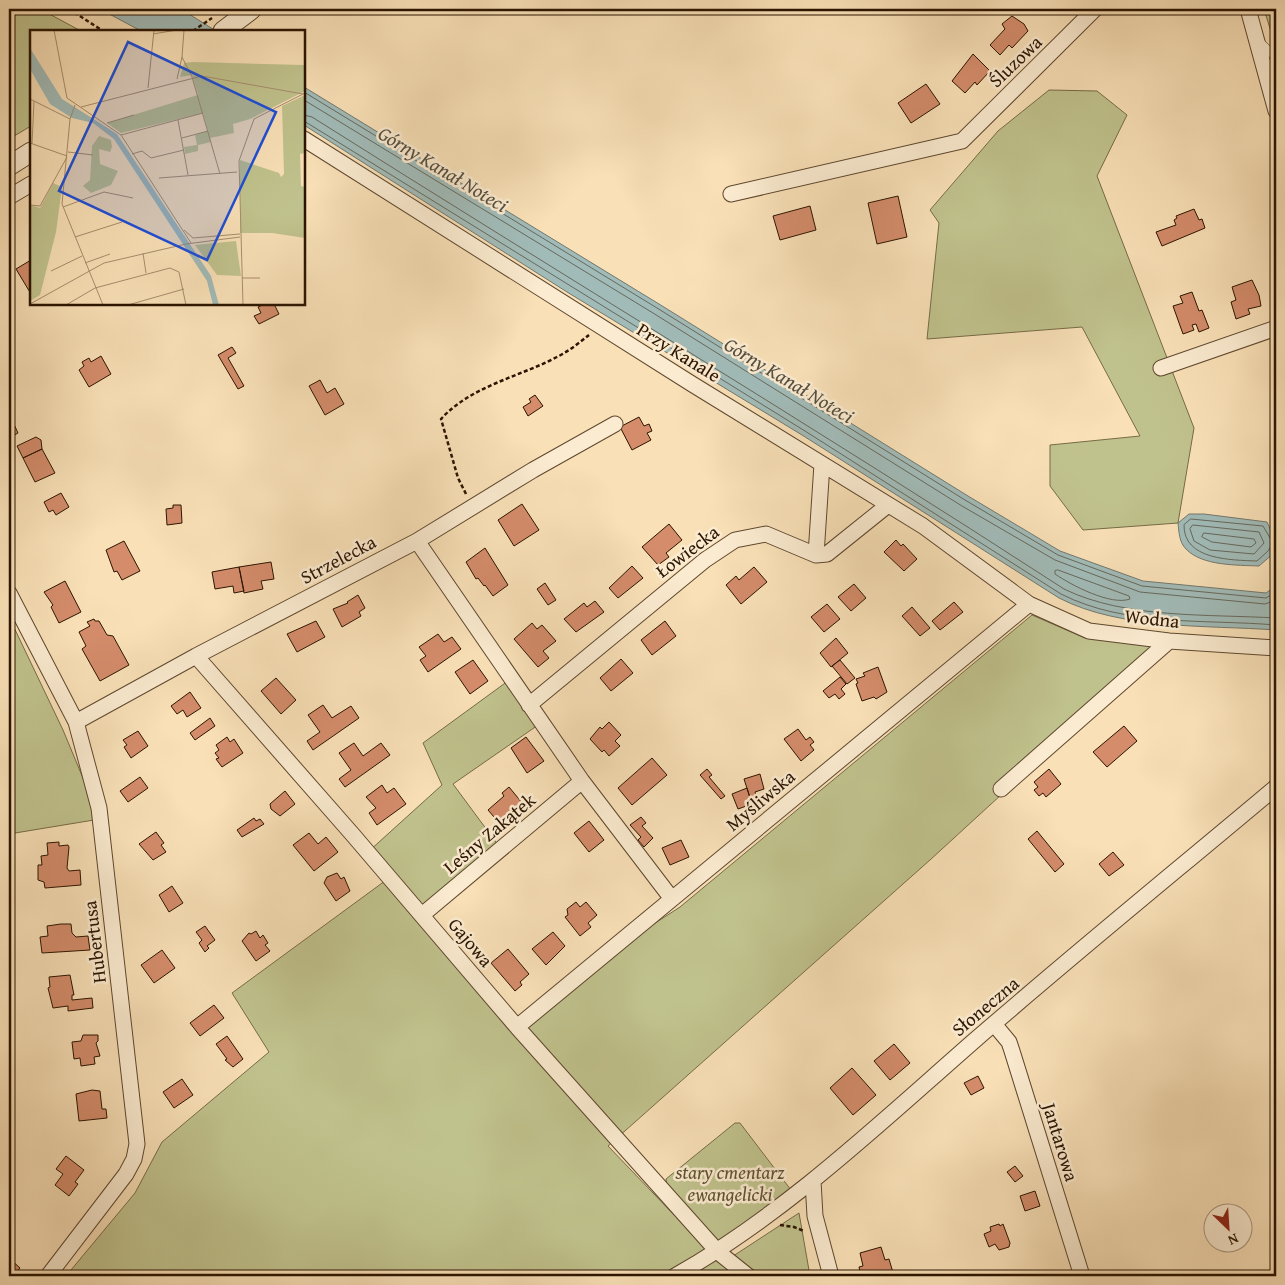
<svg xmlns="http://www.w3.org/2000/svg" width="1285" height="1285" viewBox="0 0 1285 1285" font-family="'Gentium Book Plus',serif">
<rect width="100%" height="100%" fill="#f9e0b7"/>
<filter id="stains"><feTurbulence type="fractalNoise" baseFrequency=".004" numOctaves="4"/><feColorMatrix values="0 0 0 0 .2 0 0 0 0 .09 0 0 0 0 .02 0 0 0 .5 -.17"/></filter>
<radialGradient id="worn" r=".72"><stop offset=".6" stop-color="#630" stop-opacity="0"/><stop offset="1" stop-color="#630" stop-opacity=".3"/></radialGradient>
<path fill="#c0c28d" stroke="#766b46" d="M9 9H40L81 31H31V126L9 139Z
M1264 9H1276V38H1273Z
M1049 90 1097 91 1127 115 1097 176 1194 428 1178 523 1083 530 1050 486V445L1140 436 1082 327 927 339 939 223 930 210 998 131Z
M1032 615 1085 638 1169 641 930 860 608 1146 721 1264 799 1213 810 1276H66L135 1193 162 1142 269 1052 232 993 389 878 368 852 442 785 423 743 508 681 541 723 453 784 501 849 422 916 516 1033 601 958 680 907Z
M9 617 63 730 100 819 9 834Z
M735 1123H740L791 1190 727 1240 716 1241 667 1185 666 1179Z"/>
<path fill="#a1bbb8" stroke="#72786e" d="M100 9H181L216 31H141Z
M304 87 659 304 968 496 1060 551 1143 581 1266 593 1276 586V630C1207 625 1121 630 1059 598L802 435 567 292 304 125Z
M1189 514H1204L1267 522 1274 537V553L1259 566C1237 565 1202 566 1186 549 1179 542 1179 532 1178 523Z"/>
<g fill="none" stroke-linecap="round" stroke-linejoin="round">
<path stroke="#66685c" stroke-width="1" d="M304 92 657 308 965 500 1058 555 1142 586 1266 598 1276 592
M304 100 653 313 962 506 1055 560 1140 592 1265 604 1276 600
M304 115 312 117C562 275 816 428 1064 589 1125 619 1209 614 1276 618
M304 121 805 431 1061 594C1126 627 1205 619 1276 625
M1191 519 1263 526 1273 543 1268 551 1257 561C1231 560 1183 560 1184 525Z
M1193 525 1259 532 1264 543 1254 554 1210 550 1194 541 1190 529Z
M1204 533 1254 539 1256 543 1251 547 1212 542 1202 537Z
M1058 570 1129 596 1130 599C1111 606 1071 585 1055 574V571Z"/>
</g>
<path fill="#d48c6b" stroke="#2b1400" d="M1012 16 1024 24 1028 31 1012 48 1009 45 1000 55 990 45 1005 29 1002 24Z
M973 54 990 71 977 85 975 82 965 93 952 81Z
M926 84 940 104 911 123 898 103Z
M898 196 907 237 877 244 868 203Z
M810 206 816 230 780 240 773 216Z
M1194 209 1199 220 1202 219 1205 228 1162 246 1156 232 1176 225 1174 220 1177 218 1176 216Z
M31 260V294L16 269Z
M1276 277V290L1272 279Z
M1252 280 1259 295 1261 306 1248 309 1250 314 1236 319 1231 302 1236 300 1232 287Z
M1192 292 1199 311 1202 310 1209 328 1199 332 1196 324 1192 325 1194 330 1183 334 1173 306 1183 303 1180 296Z
M265 304H274L279 314 259 324 254 316 261 313 258 307Z
M232 347 236 353 228 358 244 386 238 389 218 355Z
M101 356 111 374 89 387 79 370 84 366 82 362 89 358 91 362Z
M320 380 327 393 335 388 344 404 325 415 309 386Z
M535 395 543 406 528 416 523 407 531 402 529 399Z
M639 417 644 426 649 424 652 431 647 433 651 440 632 450 620 427Z
M12 420 18 433 9 438V422Z
M36 437 41 440 42 449 23 458 17 446Z
M42 449 55 473 35 482 23 458Z
M61 493 69 507 56 515 53 510 49 512 44 502Z
M522 504 539 530 514 546 498 520Z
M173 505H181L182 523 167 525 166 509 173 508Z
M669 524 682 540 666 553 669 557 658 565 642 547Z
M896 540 901 546 903 544 917 559 904 571 884 552Z
M124 541 140 571 122 580 117 571 114 572 106 550Z
M485 548 508 585 493 596 485 585 484 586 478 578 476 579 466 562Z
M271 562 274 579 261 581 263 589 244 593 239 567Z
M632 566 643 578 618 598 609 588Z
M239 567 244 591 234 593 233 586 215 589 212 572Z
M754 567 767 582 741 604 726 585 736 576 739 580Z
M65 581 81 612 59 623 51 607 53 605 44 592Z
M545 583 556 600 548 605 537 589Z
M854 584 866 598 851 611 838 597Z
M358 595 365 608 359 612 361 616 342 627 333 609 348 603 347 602Z
M595 601 604 612 576 632 564 619 584 603 587 607Z
M954 602 963 612 940 630 932 621Z
M827 604 840 619 824 632 811 617Z
M912 607 930 628 920 636 902 616Z
M94 619 95 621H99L107 635 113 636 129 665 100 681 82 649 86 646 79 632 90 626 87 622Z
M316 621 325 637 297 652 287 634Z
M665 621 676 636 652 655 641 640Z
M532 623 537 629 542 625 556 641 543 651 549 658 538 667 514 639Z
M438 634 444 642 452 637 461 649 428 672 420 660 426 656 419 647Z
M836 638 848 653 831 667 820 653Z
M621 659 633 673 611 691 600 678Z
M473 660 488 681 470 694 455 672Z
M840 660 855 678 847 684 832 666Z
M878 667 887 692 876 699 874 697 862 701 856 684 858 683 856 679 865 676 863 673Z
M840 677 846 684 841 689 845 694 839 699 835 694 829 698 823 691Z
M276 678 296 700 281 714 261 691Z
M190 692 201 708 187 717 183 710 177 714 171 706Z
M323 705 332 718 351 706 359 718 313 750 307 741 320 732 308 715Z
M210 718 215 726 195 740 190 733Z
M609 722 621 735 615 741 620 746 609 756 604 750 602 752 590 739 600 727 602 729Z
M1124 726 1137 741 1107 767 1093 752Z
M798 729 806 740 810 737 814 742 810 745 814 750 801 761 784 739Z
M138 731 148 746 131 758 124 747 127 745 123 740Z
M227 737 230 742 234 739 243 753 222 767 216 759 219 758 215 753 219 750 216 745Z
M526 737 544 761 527 773 511 748Z
M354 743 363 756 381 743 390 755 345 787 339 779 351 770 339 753Z
M652 758 667 775 632 805 618 788Z
M707 769 712 775 709 777 725 796 721 799 700 775Z
M1049 769 1061 784 1046 797 1043 793 1039 796 1034 790 1038 787 1034 782Z
M760 774 764 789 755 792 757 799 751 801 744 779Z
M140 777 148 788 128 802 120 791Z
M382 785 387 793 394 788 406 804 377 825 369 813 376 808 366 797Z
M509 787 523 804 500 824 488 810 504 796 502 793Z
M747 788 752 804 738 809 732 794Z
M285 791 295 804 280 816 271 809 270 804Z
M641 817 646 823 642 826 653 838 644 847 638 840 641 837 630 825Z
M254 818 256 821 260 819 264 824 242 837 237 830Z
M589 821 604 840 589 852 574 833Z
M1037 831 1064 864 1055 872 1028 839Z
M156 832 164 843 161 845 166 852 153 860 139 844Z
M309 833 318 844 326 837 338 852 314 871 293 845Z
M681 840 689 857 670 865 662 848Z
M59 842V846L68 845 69 847 67 868 69 871 80 870 81 885 45 888 44 882 38 880V865H42L41 856 48 855 47 843Z
M1113 852 1124 865 1109 876 1099 864Z
M337 873 341 879 344 877 350 891 336 901 324 883 327 877Z
M172 886 183 903 169 912 159 895Z
M576 902 580 907 586 902 597 915 588 923 591 927 580 936 565 917 568 915 567 909Z
M61 924H71L72 933 76 937 88 936 90 950 42 953 40 937 48 936 47 926Z
M205 926 215 940 207 946 209 948 205 952 199 943 202 940 196 932Z
M256 931 260 938 263 935 268 943 265 945 270 951 256 961 242 941 249 933 251 934Z
M553 932 565 946 546 965 532 949Z
M508 949 529 974 520 982 522 985 515 991 491 963Z
M162 950 175 968 154 983 141 965Z
M70 975 74 995H72V1000L92 998 93 1008 68 1011V1006L53 1008 48 988 50 987 49 977Z
M214 1005 224 1018 200 1036 190 1023Z
M83 1035H98V1041L96 1043 100 1056 94 1057 95 1064 81 1066 80 1058 74 1059 72 1042 81 1041Z
M227 1036 243 1059 233 1067 225 1060 227 1059 216 1044Z
M894 1044 910 1063 890 1080 874 1061Z
M852 1068 876 1095 853 1115 830 1088Z
M978 1076 984 1088 971 1095 964 1083Z
M182 1079 193 1095 174 1108 163 1092Z
M92 1090 100 1091 102 1109H106L107 1118 79 1121 76 1094Z
M66 1156 84 1170 75 1182 78 1184 69 1196 55 1185 63 1174 56 1169Z
M1015 1166 1023 1176 1015 1182 1007 1172Z
M1035 1191 1040 1206 1025 1211 1020 1196Z
M999 1224 1000 1226 1003 1224 1010 1243 1009 1247 999 1250 995 1244 989 1247 984 1234 991 1231 990 1227Z
M881 1247 885 1260 889 1259 894 1276H861L859 1267 863 1266 860 1253Z
M9 1258 20 1268 13 1276H9Z"/>
<g fill="none" stroke-linecap="round" stroke-linejoin="round">
<defs>
<path id="service" d="M1261 43 1276 58"/>
<path id="minor" d="M1248 9 1276 111
M304 139 692 384 923 526 1029 604 1089 631 1169 641 1276 648
M731 194 962 141 1095 9
M9 197 31 184
M1161 368 1276 328
M417 541 582 781 672 899
M816 555 822 464
M9 593 76 722 99 808 137 1144 134 1159 126 1174 48 1276
M196 656 353 835 517 1027 718 1252 748 1276
M529 705 705 560 735 540 766 534 816 555 827 554 888 505
M76 722 196 656 417 541 533 470 615 424
M1001 789 1169 641
M422 915 582 781
M994 1024 1009 1042 1012 1051 1082 1276
M517 1027 1029 604
M813 1181 815 1216 831 1276
M675 1276C786 1213 879 1124 975 1040 1074 954 1176 871 1276 787"/>
<path id="tertiary" d="M223 31 252 9
M9 166 31 152"/>
</defs>
<use href="#service" stroke="#5e472e" stroke-width="9"/>
<use href="#minor" stroke="#5e472e" stroke-width="17"/>
<use href="#tertiary" stroke="#5e472e" stroke-width="21"/>
<path stroke="#2b1400" stroke-width="2.5" stroke-dasharray="4 2.5" stroke-linecap="butt" d="M69 9 103 31
M193 31 212 18
M466 494 458 478 441 419C471 386 519 377 557 357 569 351 579 343 589 335
M780 1225 794 1227 804 1231"/>
<use href="#service" stroke="#fbebd0" stroke-width="8"/>
<use href="#minor" stroke="#fbebd0" stroke-width="15"/>
<use href="#tertiary" stroke="#fbebd0" stroke-width="19"/>
</g>
<g text-anchor="middle" stroke-width="5" stroke-linejoin="round" paint-order="stroke">
<g font-size="19" fill="#2b1400" stroke="#fbebd0">
<text transform="translate(1015 61) rotate(-44)" y="7">Śluzowa</text>
<text transform="translate(679 352) rotate(32)" y="7">Przy Kanale</text>
<text transform="translate(687 551) rotate(-37)" y="7">Łowiecka</text>
<text transform="translate(338 559) rotate(-28)" y="7">Strzelecka</text>
<text transform="translate(1152 618) rotate(6)" y="7">Wodna</text>
<text transform="translate(760 800) rotate(-40)" y="7">Myśliwska</text>
<text transform="translate(489 833) rotate(-40)" y="7">Leśny Zakątek</text>
<text transform="translate(94 942) rotate(-97)" y="7">Hubertusa</text>
<text transform="translate(471 942) rotate(50)" y="7">Gajowa</text>
<text transform="translate(985 1006) rotate(-40)" y="7">Słoneczna</text>
<text transform="translate(1061 1142) rotate(73)" y="7">Jantarowa</text>
</g>
<g font-size="19" font-style="italic" fill="#5f5131" stroke="#fbebd0">
<text x="730" y="1179">stary cmentarz<tspan x="730" dy="22">ewangelicki</tspan></text>
</g>
<g font-size="20" font-style="italic" fill="#544e40" stroke="#fbebd0">
<text transform="translate(443 169) rotate(31)" y="7">Górny Kanał Noteci</text>
<text transform="translate(789 380) rotate(31)" y="7">Górny Kanał Noteci</text>
</g>
</g>
<g transform="translate(30 30)">
<rect width="275" height="275" fill="#f9e0b7"/>
<path d="M163 32 275 35V61L220 89 203 94 204 103 180 108 181 112 168 115V121L155 124 154 117 167 115 165 105 178 101 173 83 91 103 77 93 168 65 162 45 150 47 154 33ZM275 65V123L270 124 271 156 275 157V208L242 203H210V130L249 143 251 147 254 144 252 76ZM69 106 81 110 82 117 80 122 69 119 70 134 88 141 81 155 61 163 53 156 60 150 62 116ZM23 153 32 157 26 202 10 265 0 271V175L10 178ZM206 211 211 246 187 245 165 215Z" fill="#c0c28d"/>
<path d="M0 18 32 69 87 104 181 246 189 275H183L177 251 84 109 63 93 42 88 20 74 0 39Z" fill="#a1bbb8"/>
<path fill="none" stroke="#a78e6e" stroke-width="1" d="M24 0 37 68 91 105 161 213M154 0 152 27 162 47 190 144M123 4 147 0M147 49 152 27M118 58 124 0M0 69 40 89M45 75 40 89 32 174 73 275M51 77 172 46 273 64M148 90 158 145M77 93 104 85M91 105 173 83M152 108 178 101M0 113 37 126M2 114 4 71M38 122 63 125M102 124 112 121 121 128 154 120M129 148 207 142M0 175 10 176 37 127M33 177 74 162 103 168M154 200 163 208 210 204M45 207 92 192M113 223 116 243M55 233 80 224M21 241 52 226M212 248H230M0 274 74 233 156 214 210 207M36 275 65 258 140 238 149 242 156 275M98 275 154 259M213 275 209 131 224 89 275 63"/>
<path fill="#1d4ed8" fill-opacity="0.15" stroke="#1d4ed8" stroke-width="2.5" d="M98 12 246 82 177 230 29 161Z"/>
<rect width="275" height="275" fill="none" stroke="#2b1400" stroke-width="2.5"/>
</g>
<rect width="1285" height="1285" fill="none" stroke="#f9e0b7" stroke-width="30"/>
<rect x="10" y="10" width="1265" height="1265" fill="none" stroke="#2b1400" stroke-width="2.5"/>
<rect x="15" y="15" width="1255" height="1255" fill="none" stroke="#2b1400"/>
<g transform="translate(1228 1228) rotate(155)"><circle r="24" fill="#fbebd0" stroke="#a8957d"/>
<path d="M0-4L9 19L0 12L-9 19Z" fill="#8f2418"/>
<text y="-8" font-size="14" font-weight="bold" text-anchor="middle" fill="#2b1400">N</text>
</g>
<rect width="100%" height="100%" filter="url(#stains)"/>
<rect width="100%" height="100%" fill="url(#worn)"/>
</svg>
